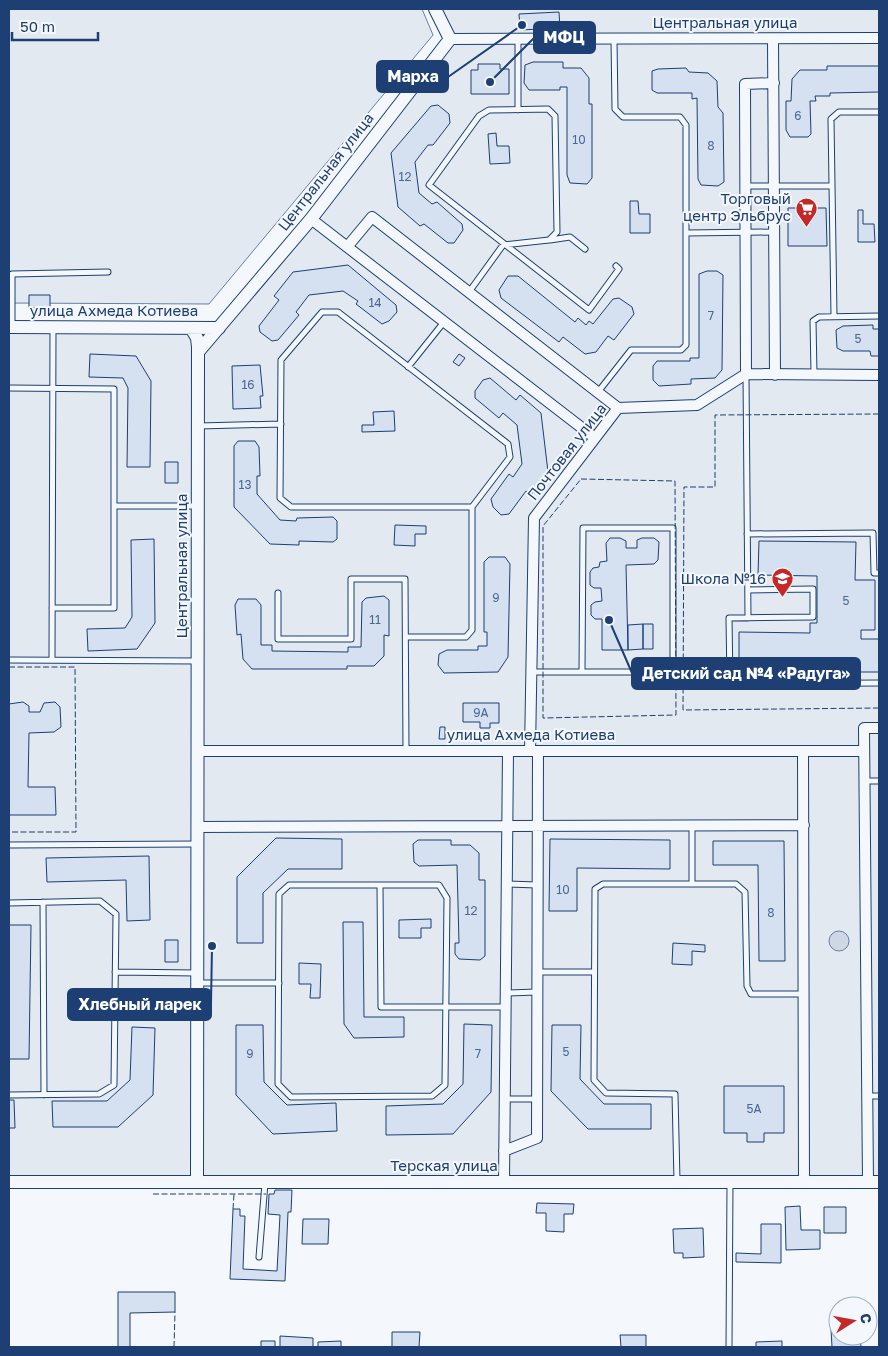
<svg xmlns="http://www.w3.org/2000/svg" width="888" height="1356" viewBox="0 0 888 1356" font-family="'Golos Text',sans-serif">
<rect width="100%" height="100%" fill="#f4f7fb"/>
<path fill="#e3e9f0" stroke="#687fa3" d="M9 9H422L433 35 209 304 9 303Z
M435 9H879V1182H9V327L219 328 450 39Z"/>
<path fill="#cfd7e4" stroke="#687fa3" d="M829 941a10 10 0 1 1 20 0a10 10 0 1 1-20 0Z"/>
<path fill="#d5e0f0" stroke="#1d3f73" d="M559 12 560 28 520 30 519 14Z
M533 62H563V68H581L589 78V104H592V178L587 184 570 183 567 175V87H560V90H529L524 83 525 65Z
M478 64H500V69H509V94H471V70H478Z
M827 66H879V92L830 93V96H815L816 101H810L811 134 808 137H790L786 130V101H791L792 79 800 70H827Z
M686 68 689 72 708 73 717 81 718 107 723 113 724 182 718 186 701 185 698 179 697 98 692 99V93H657L652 90V71L658 69Z
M438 105 449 114 450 123 433 145H428L415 162 419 193 432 204 437 202 462 224 463 230 454 243H448L424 224 420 226 398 207 391 153 431 106Z
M496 133 497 146H509L510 163 490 164 488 134Z
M630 201H638L639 214H650V233H630Z
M788 208H826L827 246H788Z
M858 210H863V224H874L875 242H858Z
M348 265 396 305 397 312 389 321 382 324 356 304 358 301 343 291 309 295 296 312 299 315 278 340 272 341 260 332 259 326 279 300 274 296 293 272Z
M707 271H717L723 275 722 370 715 378 691 379V384L659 386 653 380V366L657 361H690V358H699V274Z
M508 276H518L575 322 578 318 586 325 589 321 593 324 613 299 619 298 632 307 634 314 614 340 608 336 596 352 585 354 563 337 559 342 501 298 499 290Z
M29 295H50V308H29Z
M873 325V329H879V356H871L870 351H843L837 348 836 330 843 326Z
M90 354 136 356 151 381 150 467H127L128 388 123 378 89 377Z
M459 354 465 358 459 366 453 362Z
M260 365 263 396H260L261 408 233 409 232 366Z
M490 378 516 400 520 395 541 413 548 472 531 495 526 491 509 514 501 515 493 507 491 499 509 474 513 477 522 464 517 425 503 413 499 418 475 398V391L483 380Z
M394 411 395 431 362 432V425H374L373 412Z
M238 441H255L259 447 260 476H257V494L280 520 296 521 297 518 333 517 337 521V539L333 542 299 541V545L270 544 234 507V446Z
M165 462H178V483H165Z
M395 525 426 526V534H415V546L394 545Z
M610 538H620L626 541V548H637V540L642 538H654L659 542 658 560 654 564 626 565 628 650H602V619H595L591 615V605L595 602 602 601 601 588H594L590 585V572L593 568 599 567 600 562 607 561 606 543Z
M154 539 155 623 137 649 88 651 87 629 125 628 132 617 131 540Z
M759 541 856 542 855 580H875V630H861V639H879V672H852V678H809V671L739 670V632L810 633V623H817V576L758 575Z
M489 557H505L510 564 508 657 498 672 444 673 438 665 439 654 447 650H478V646H487V632H484V562Z
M384 596 389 600V636L384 635V656L374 666H347V669H252L243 659 241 634 237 635 235 605 238 599H256L261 605V645H272V651L348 652V647H361L362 602 366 598Z
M643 624V649L628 650V625Z
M643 624H653V649H643Z
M23 702 29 706V712H40L44 703 55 702 60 707 61 727 54 732 29 733 28 787H55L56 815H9V704Z
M463 703H499V723H490V728H480V722H463Z
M440 727H445V739H439Z
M276 838 342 839V869H288L263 893V943H237V877Z
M550 839 670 840V869L577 868V911H549Z
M418 840H451V845H470L479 853V880H485V956L480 960 459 959 455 954V943H459L457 865 419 866 414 862 413 844Z
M713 841H784L785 961H759L758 865H713Z
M149 856 150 920 127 921 126 880 47 882 46 858Z
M431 919V928H421V938H399V920Z
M343 922H363L364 1017H404V1037L354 1038 344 1024Z
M9 925H31L29 1059H9Z
M165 940H178V962H165Z
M673 943 705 945V952L692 951V965L672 964Z
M299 963 321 964 320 998H310L311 984H299Z
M464 1024 492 1025 491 1092 453 1134 386 1135V1106L443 1104 463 1084Z
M236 1025H263L264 1082 287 1105 336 1103 337 1131 273 1134 236 1095Z
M552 1025H581L580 1079 604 1104H651V1129H588L551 1091Z
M132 1027 155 1028 153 1095 118 1127H53L52 1101H107L130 1080Z
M724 1086H784V1133H764V1142H747V1133H724Z
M9 1100H14L15 1128H9Z
M275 1190H292L291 1212H288L285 1281 230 1279 233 1209H240V1216H245L243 1269 277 1271 280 1215 268 1214 269 1194H274Z
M537 1203 574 1204 573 1214H564V1232L546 1231V1213H536Z
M800 1206 801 1230H820V1249L786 1250 785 1207Z
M824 1207H846V1233H824Z
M303 1219H329L328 1244H302Z
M761 1224H781V1263L736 1262V1253L761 1254Z
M703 1228 704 1257 683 1258V1253H674L673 1229Z
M118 1292H175V1312L130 1313V1347H118Z
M838 1328V1336H860L861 1347H832L831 1329Z
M392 1332H420L419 1347H392Z
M620 1335H646V1347H621Z
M280 1336 313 1338V1347H280Z
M261 1341H275V1347H261Z
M341 1341V1347H318V1342Z
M782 1341V1347H756V1342Z"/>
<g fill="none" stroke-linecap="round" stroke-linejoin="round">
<defs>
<path id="service" d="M518 39V110
M746 186H832
M686 233 774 232
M550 240 570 237 585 249
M469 292 503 245 549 240 557 232 555 116 548 109 489 110 479 116 429 185 589 310 619 269 616 266
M834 316 831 119 839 112H879
M12 327V274L108 272
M408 367 444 322
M814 374 813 321 819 317 879 316
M746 375 748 618
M9 388 114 389V608H52
M598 392 631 350H681L686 345V125L680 117H623L615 109 614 39
M199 426 281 424
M114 506H198
M747 534 873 533 874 573H879
M748 590 813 589V617L729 618 730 684 879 683
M278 593V639H351V579H405L406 751
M406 637H466L472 630V507L510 457 508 444 338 312H322L281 360 280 498 291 507H472
M9 660 198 661
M52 660 53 328
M532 672H673V528H583L582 672
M865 781H879
M692 826V884
M9 845 197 844
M507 884 537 885
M289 885H439L447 898 445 1085 432 1096 291 1097 278 1084 279 894Z
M380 885 381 1007H506
M43 902 44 1095
M9 903 100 901 116 914 114 1085 99 1094 9 1095
M115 972 197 973
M538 972H594
M198 983H279
M506 993 537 992
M867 1096H879
M505 1099H537
M677 1181 675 1094 606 1093 594 1080 595 889 603 884H736L745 892 747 986 751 994H804
M259 1257 265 1183
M729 1347 730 1183"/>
<path id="minor" d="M450 39 879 38
M773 39 775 375
M311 219 595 438
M347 247 372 217 618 408
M746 374 745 84 774 83
M198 751H864
M530 751 534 518 618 408 697 405 746 374 879 375
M803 751 804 1182
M197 827 804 825
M504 1151 537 1138 538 751
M504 1182 508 751
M868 1182 864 728H879"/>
<path id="tertiary" d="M9 327 219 328
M191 328 197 338 198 347 197 1182
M198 352 311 219 450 39 435 9
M9 1182H879"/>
</defs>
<use href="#service" stroke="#1d3f73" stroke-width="7"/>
<use href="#minor" stroke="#1d3f73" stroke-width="12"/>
<use href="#tertiary" stroke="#1d3f73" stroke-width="14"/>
<use href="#service" stroke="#f4f7fb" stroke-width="5"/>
<use href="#minor" stroke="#f4f7fb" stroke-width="10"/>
<use href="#tertiary" stroke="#f4f7fb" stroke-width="12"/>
<path stroke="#1d3f73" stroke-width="1" stroke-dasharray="6 2.5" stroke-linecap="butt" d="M879 414 715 415V487H684L683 710 879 708
M581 479 675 481 676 715 543 718V526Z
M9 667H75L76 832H9
M153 1194H266
M233 1209 234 1194
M174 1347 175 1312"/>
</g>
<defs>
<symbol id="supermarket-pin" viewBox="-11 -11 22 30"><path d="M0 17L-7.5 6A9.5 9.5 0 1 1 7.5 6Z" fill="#c62828" stroke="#f4f7fb"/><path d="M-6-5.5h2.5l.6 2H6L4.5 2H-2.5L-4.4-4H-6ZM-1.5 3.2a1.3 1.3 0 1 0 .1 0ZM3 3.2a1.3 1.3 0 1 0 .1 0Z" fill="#fff"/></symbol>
<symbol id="school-pin" viewBox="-11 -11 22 30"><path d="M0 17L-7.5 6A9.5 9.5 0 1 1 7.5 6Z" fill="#c62828" stroke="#f4f7fb"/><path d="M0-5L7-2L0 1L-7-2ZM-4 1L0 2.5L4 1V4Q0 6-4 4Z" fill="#fff"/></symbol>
</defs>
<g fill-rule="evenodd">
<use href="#supermarket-pin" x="794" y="196" width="25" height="34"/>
<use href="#school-pin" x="770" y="566" width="25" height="34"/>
</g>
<g text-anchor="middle" stroke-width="4" stroke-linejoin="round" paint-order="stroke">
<g font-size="12" fill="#4b6792">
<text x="798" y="120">6</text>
<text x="579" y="144">10</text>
<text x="711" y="150">8</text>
<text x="405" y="181">12</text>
<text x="375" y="307">14</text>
<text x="711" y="320">7</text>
<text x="858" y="343">5</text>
<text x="248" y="389">16</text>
<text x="245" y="489">13</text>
<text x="496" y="602">9</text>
<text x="846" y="605">5</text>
<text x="375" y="624">11</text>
<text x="481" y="717">9А</text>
<text x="563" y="894">10</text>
<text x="471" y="915">12</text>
<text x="771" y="917">8</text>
<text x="566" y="1056">5</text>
<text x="250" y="1058">9</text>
<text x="478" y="1058">7</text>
<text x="754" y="1113">5А</text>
</g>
<g font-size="15" fill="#1d3f73" stroke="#f4f7fb">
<text x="725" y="28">Центральная улица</text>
<text transform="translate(326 172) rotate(-52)" y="5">Центральная улица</text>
<text x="114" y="316">улица Ахмеда Котиева</text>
<text transform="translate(567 452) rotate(-52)" y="5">Почтовая улица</text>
<text transform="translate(182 566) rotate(-90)" y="5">Центральная улица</text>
<text x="531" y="740">улица Ахмеда Котиева</text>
<text x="444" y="1171">Терская улица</text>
</g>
<g font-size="15" fill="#1d3f73" stroke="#f4f7fb" text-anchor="end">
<text x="791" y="204">Торговый<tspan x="791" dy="17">центр Эльбрус</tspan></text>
<text x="766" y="584">Школа №16</text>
</g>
</g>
<path fill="none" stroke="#1d3f73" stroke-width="2" d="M490 82L534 38M522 25L448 77M609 620L632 673M212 946L211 1004"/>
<g fill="#1d3f73" stroke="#f4f7fb" stroke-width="2">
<circle cx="490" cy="82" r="5"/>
<circle cx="522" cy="25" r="5"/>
<circle cx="609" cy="620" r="5"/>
<circle cx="212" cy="946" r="5"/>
</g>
<g fill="#1d3f73" stroke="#1d3f73" stroke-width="2">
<rect x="534" y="22" width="61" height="31" rx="5"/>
<rect x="377" y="61" width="71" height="31" rx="5"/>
<rect x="632" y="658" width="228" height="31" rx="5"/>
<rect x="68" y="989" width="143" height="31" rx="5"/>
</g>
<g font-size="16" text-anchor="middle" font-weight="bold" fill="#fff">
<text x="564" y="43">МФЦ</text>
<text x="413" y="82">Марха</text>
<text x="746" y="679">Детский сад №4 «Радуга»</text>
<text x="140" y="1010">Хлебный ларек</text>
</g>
<rect width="888" height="1356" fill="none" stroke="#1d3f73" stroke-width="20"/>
<g transform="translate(853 1321) rotate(79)"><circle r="24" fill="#f4f7fb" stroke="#9eadc5"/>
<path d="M0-4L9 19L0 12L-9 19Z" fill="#c62828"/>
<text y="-8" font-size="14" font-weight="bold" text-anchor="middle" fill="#1d3f73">С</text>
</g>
<path d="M12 32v8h86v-8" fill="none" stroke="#1d3f73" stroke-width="2.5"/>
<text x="20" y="32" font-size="15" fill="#1d3f73" stroke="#f4f7fb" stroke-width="4" paint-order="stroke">50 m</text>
</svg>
